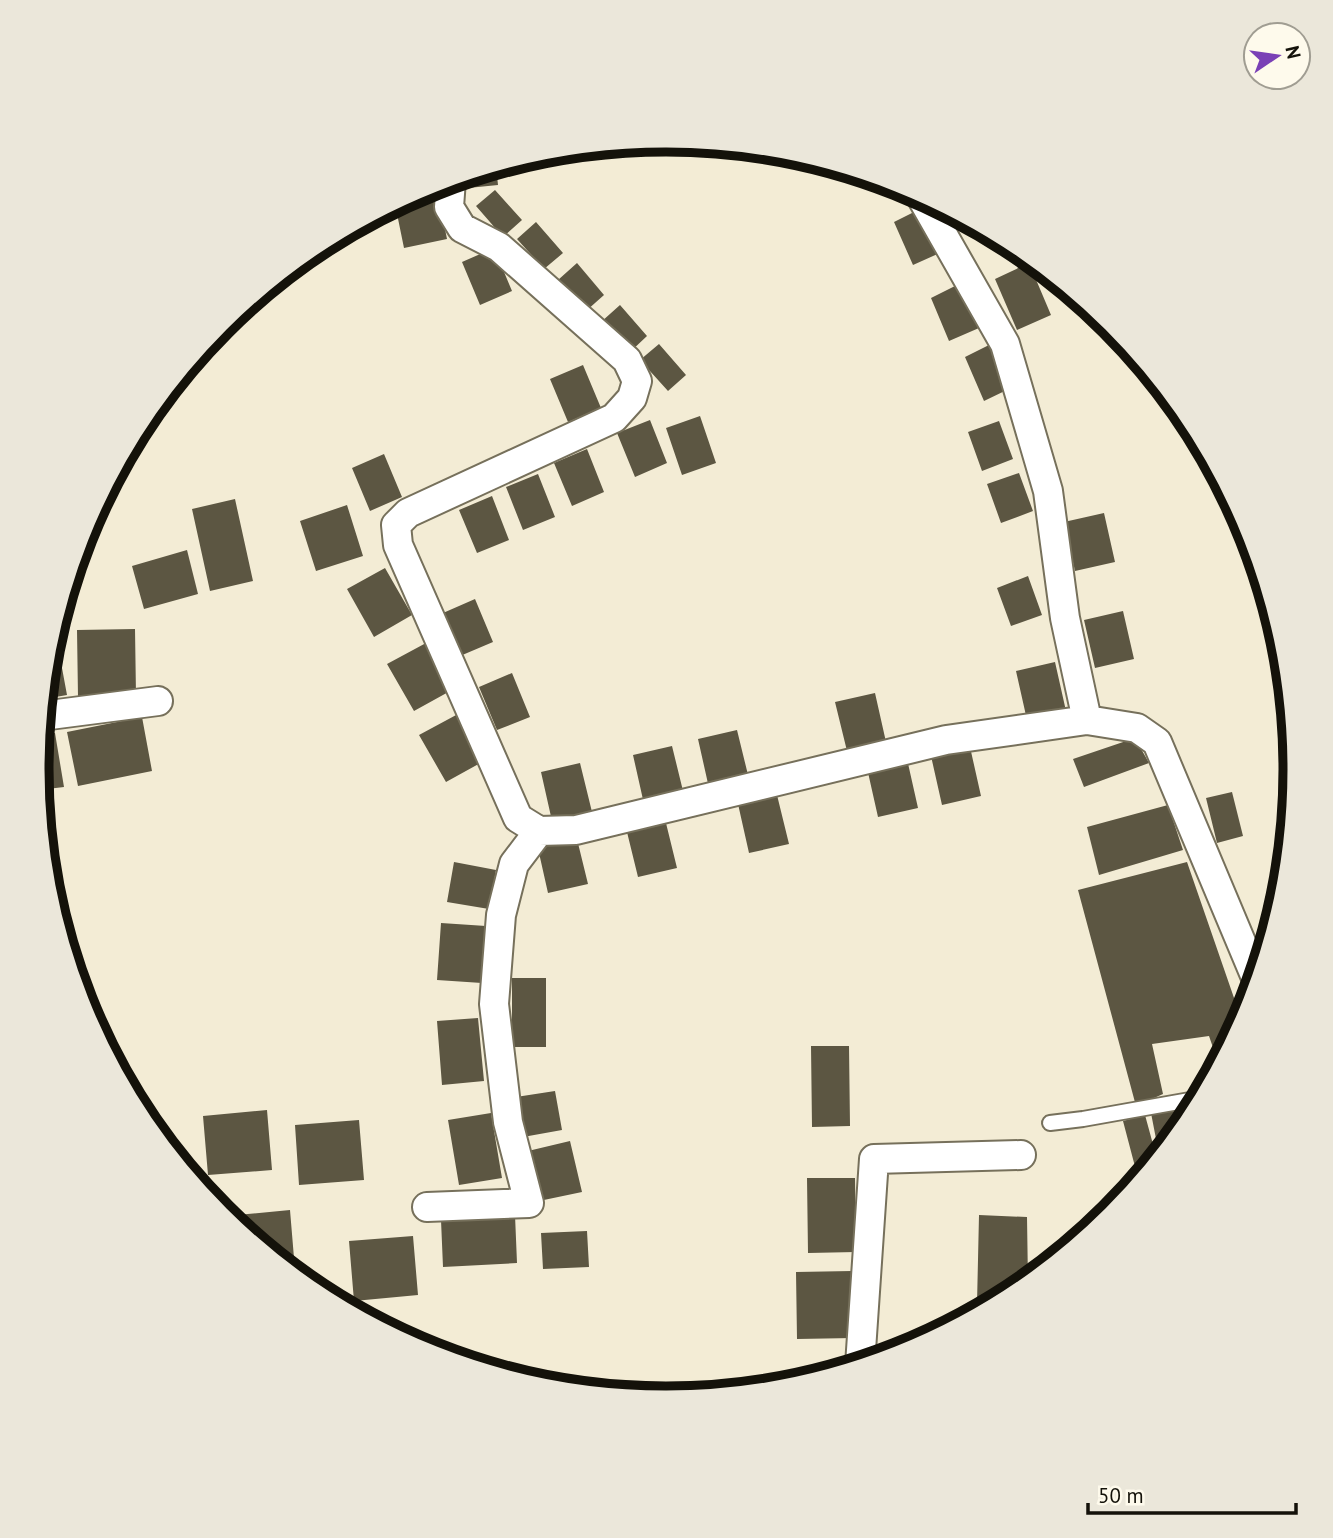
<svg xmlns="http://www.w3.org/2000/svg" width="1333" height="1538" viewBox="0 0 1333 1538" font-family="'PT Sans',sans-serif">
<rect width="100%" height="100%" fill="#f3ecd5"/>
<path fill="#5c5642" d="M825 162 827 163 849 170 827 174Z
M496 166 498 185 468 188 467 175Z
M436 184 447 239 404 248 395 204Z
M495 190 522 220 503 237 476 206Z
M922 208 942 252 913 265 894 222Z
M536 222 563 253 544 269 517 239Z
M494 248 512 291 480 305 462 262Z
M577 263 604 295 586 311 558 280Z
M1029 263 1051 315 1017 330 995 279Z
M959 284 979 328 949 341 931 298Z
M620 305 647 336 629 353 601 322Z
M993 343 1013 387 984 401 965 357Z
M659 344 686 375 668 391 640 360Z
M583 365 601 408 568 422 550 379Z
M700 416 716 463 682 475 666 428Z
M650 420 667 463 635 477 617 433Z
M999 421 1013 459 982 471 968 432Z
M587 449 604 492 572 506 554 463Z
M384 454 402 497 370 511 352 468Z
M1019 473 1033 511 1001 523 987 484Z
M538 474 555 517 523 530 506 487Z
M492 496 509 540 477 553 459 510Z
M235 499 253 581 210 591 192 509Z
M347 505 363 556 316 571 300 521Z
M1104 513 1115 562 1075 571 1064 522Z
M187 550 198 594 144 609 132 566Z
M385 568 412 615 374 637 347 589Z
M1028 576 1042 615 1011 626 997 588Z
M475 599 493 642 460 656 443 613Z
M1123 611 1134 659 1095 668 1084 620Z
M135 629 136 696 78 697 77 630Z
M57 641 67 695 44 699 49 646 50 642Z
M426 643 452 690 414 711 387 664Z
M1055 662 1066 711 1027 720 1016 671Z
M512 673 530 717 497 730 479 687Z
M875 693 886 742 847 751 835 702Z
M458 714 484 761 446 782 419 735Z
M142 717 152 771 78 786 67 732Z
M737 730 749 779 709 788 698 739Z
M55 733 64 787 39 790 37 769 40 735Z
M1135 738 1149 763 1084 787 1073 759Z
M672 746 684 795 644 804 633 755Z
M970 747 981 796 942 805 931 756Z
M907 759 918 808 878 817 867 768Z
M580 763 592 812 552 821 541 772Z
M1232 792 1243 836 1217 843 1206 798Z
M777 795 789 844 749 853 738 804Z
M1168 805 1183 850 1099 875 1087 827Z
M665 819 677 868 638 877 626 828Z
M576 835 588 884 548 893 537 844Z
M454 862 496 870 489 909 447 902Z
M1187 862 1242 1021 1219 1065 1209 1036 1152 1044 1163 1094 1136 1106 1078 890Z
M441 923 486 926 482 983 437 980Z
M512 978H546V1047H512Z
M478 1018 484 1081 442 1085 437 1021Z
M811 1046H849L850 1126 812 1127Z
M555 1091 562 1130 523 1137 516 1097Z
M1197 1105 1190 1119 1171 1143 1157 1144 1151 1113Z
M267 1110 272 1170 208 1175 203 1116Z
M491 1113 502 1178 459 1185 448 1120Z
M1145 1115 1157 1159 1142 1177 1138 1178 1123 1121Z
M359 1120 364 1180 299 1185 295 1125Z
M570 1141 582 1192 539 1201 528 1151Z
M807 1178H855L856 1252 808 1253Z
M290 1210 295 1270 290 1271 226 1218V1216Z
M515 1215 517 1263 443 1267 441 1220Z
M979 1215 1027 1217 1028 1283 1016 1293 995 1304H977Z
M587 1231 589 1267 543 1269 541 1233Z
M413 1236 418 1295 354 1301 349 1241Z
M852 1271 853 1338 797 1339 796 1272Z"/>
<g fill="none" stroke-linecap="round" stroke-linejoin="round">
<defs>
<path id="lane" d="M1050 1123 1083 1119 1201 1098"/>
<path id="street" d="M451 180 449 207 462 228 499 247 627 360 637 381 632 398 614 418 408 513 396 525 398 545 518 818 539 831 576 830 946 740 1087 720 1137 728 1157 742 1257 980
M919 193 1005 344 1048 491 1065 618 1087 720
M42 716 158 701
M427 1207 529 1203 508 1122 494 1004 501 915 514 864 539 831
M860 1365 874 1159 1021 1155"/>
</defs>
<use href="#lane" stroke="#76705b" stroke-width="18"/>
<use href="#street" stroke="#76705b" stroke-width="32"/>
<use href="#lane" stroke="#fff" stroke-width="14"/>
<use href="#street" stroke="#fff" stroke-width="28"/>
</g>
<path d="M0 0H1333V1538H0ZM49 769a617 617 0 1 1 1234 0a617 617 0 1 1-1234 0Z" fill="#ebe7da" fill-rule="evenodd"/>
<path fill="none" stroke="#14120a" stroke-width="9" d="M49 769a617 617 0 1 1 1234 0a617 617 0 1 1-1234 0Z"/>
<g transform="translate(1277 56) rotate(77)"><circle r="33" fill="#fefaec" stroke="#a09d92" stroke-width="2"/>
<path d="M0-5L12 26L0 18L-12 26Z" fill="#7a40b6"/>
<text y="-10" font-size="19" font-weight="bold" text-anchor="middle" fill="#14120a">N</text>
</g>
<path d="M1088 1503v10h208v-10" fill="none" stroke="#14120a" stroke-width="3.5"/>
<text x="1098" y="1503" font-size="21" fill="#14120a" stroke="#fefaec" stroke-width="5" paint-order="stroke">50 m</text>
</svg>
